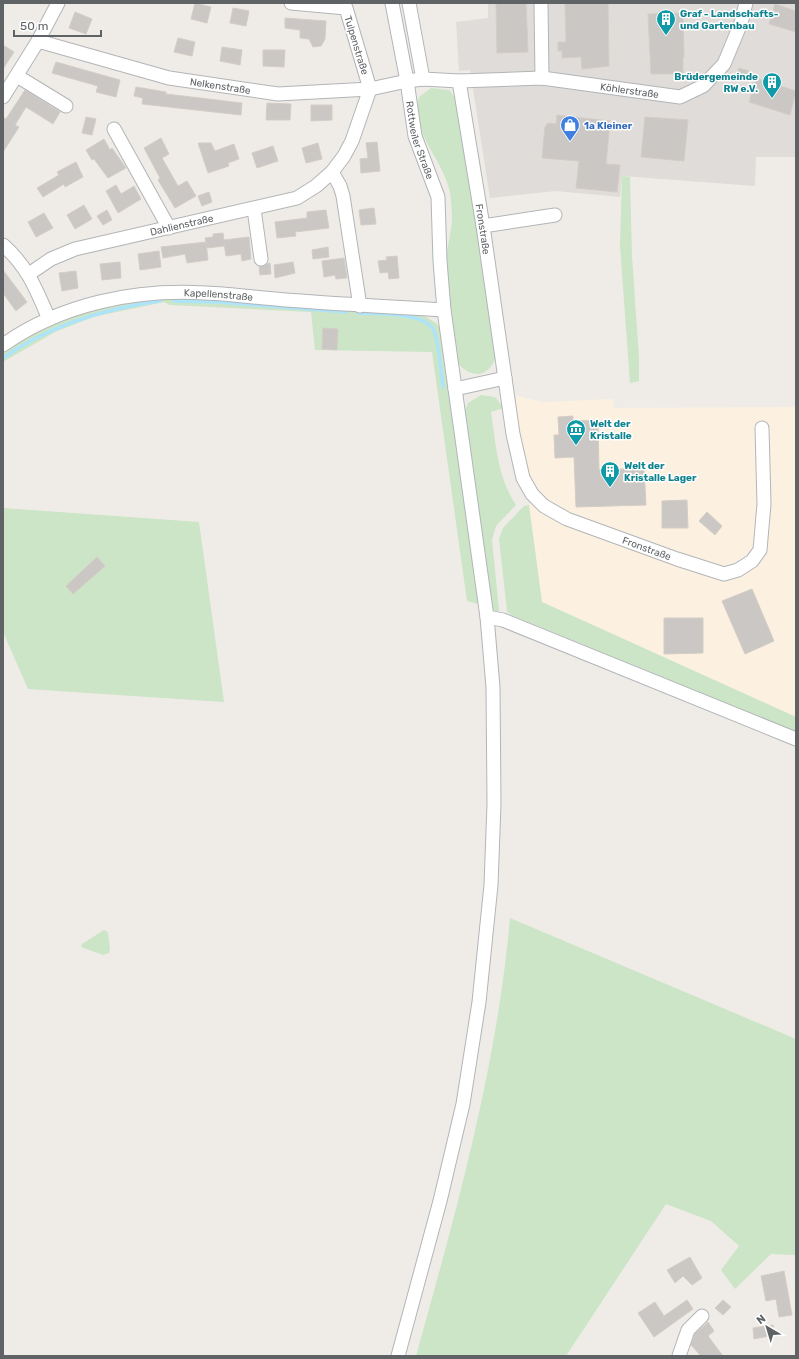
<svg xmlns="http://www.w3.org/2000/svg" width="799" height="1359" viewBox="0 0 799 1359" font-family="Rubik,sans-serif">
<rect width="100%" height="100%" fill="#efece7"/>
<path fill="#fcf1e0" d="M517 396 543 402 613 399 614 408 796 407V717L542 602 529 505 539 493 527 478 514 408Z"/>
<path fill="#dfdcd9" d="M488 3H796V157H756L755 186 622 176 620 197 556 191 490 198 470 70 459 71 456 22 488 18Z"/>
<path fill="#cbe5c6" d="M431 88 449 90 456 99 496 354C495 362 491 369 483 373 474 376 464 371 459 364 452 356 446 280 446 265 446 250 451 235 452 220 452 211 451 201 450 193 444 159 410 134 419 97Z
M622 176 630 177 632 256 639 358V381L630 383 620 246Z
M170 296 421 314 436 323 441 329 467 511 478 604 467 601 432 352 315 350 311 312 170 305 164 302 93 317 55 332 3 362V351C35 333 67 314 103 306 125 301 148 299 170 296Z
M481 395 495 397 504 408 491 412C496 444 497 477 516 505L496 526 492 540 499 610 497 612 491 608 478 503 465 411 468 403Z
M529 505 542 602 796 717V732L511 615 507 611 499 539 503 528 524 506Z
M3 508 199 522 224 702 28 689 3 632Z
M510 918 796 1039V1255L771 1254 735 1289 721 1270 739 1246 711 1221 666 1204 566 1356H416C456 1212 497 1067 510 918Z
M104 930 108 932 110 949 109 953 103 955 81 947 82 944Z"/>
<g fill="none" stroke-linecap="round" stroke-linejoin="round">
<path stroke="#aee4f9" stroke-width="3.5" d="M174 301 218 302 346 312
M358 313C376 314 423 312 433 329 439 340 441 373 443 387
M3 358C50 325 103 309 160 301"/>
</g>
<path fill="#cbc7c4" stroke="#d4cdc6" d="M195 3 211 7 207 23 191 19Z
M496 3H526L528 52 497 53Z
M565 3H608L609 66 582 69 581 57 562 58V51H558V42H566Z
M775 4 796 11V32L769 24Z
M233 8 249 11 246 26 230 23Z
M75 12 92 19 86 34 69 28Z
M683 13 684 57 683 58V74H651L648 14Z
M285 18 326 21 325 39 321 46 313 47 309 39 300 38V30L285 28Z
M178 38 195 42 192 56 174 52Z
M3 45 14 52 3 69Z
M222 47 242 50 240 65 220 61Z
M263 50H285L284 67 263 66Z
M56 62 120 80 116 97 96 92 98 86 52 73Z
M739 68 749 71 745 81 735 78Z
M756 78 796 91 790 115 749 102Z
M136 87 166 92V94L242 103 241 115 142 104 143 98 134 96Z
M25 90 60 112 53 124 26 107 15 125 19 127 3 152V117L6 119Z
M267 103 291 104 290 120H266Z
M311 105H332V120L311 121Z
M557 115 610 121 606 164 620 165 617 192 576 188 579 161 542 158 545 127 548 123 556 124Z
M86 117 96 119 92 135 82 133Z
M645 117 688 120 684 161 641 157Z
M161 138 169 154 162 158 178 186 187 181 196 196 175 208 158 180 160 178 144 148Z
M104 139 110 150 112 148 126 168 108 178 94 159 92 160 86 150Z
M377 142 380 171 361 173 360 159 368 158 366 143Z
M198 143H211L215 151 234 144 239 159 228 163 229 166 208 173Z
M318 143 322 159 306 163 302 148Z
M273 146 278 161 257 168 252 153Z
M76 162 83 177 65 187 64 184 43 197 37 188 59 175 57 172Z
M116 185 121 194 134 186 141 199 118 213 106 191Z
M209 192 212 202 202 206 198 196Z
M84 205 92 219 75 229 67 215Z
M374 208 376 224 361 225 359 210Z
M107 210 112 220 103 225 97 216Z
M326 210 329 228 295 232 296 236 277 238 275 222 307 218V212Z
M44 213 53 228 36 237 28 222Z
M223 233 224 240 249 237 251 259 242 261 241 254 226 256 224 244 225 246 207 248 205 238 213 237V234Z
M206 242 208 260 187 263 185 254 163 258 161 247Z
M328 247 329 257 313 259 312 250Z
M159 251 161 267 140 270 138 254Z
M397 256 399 278 389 279 388 272 380 273 378 261 387 260 386 257Z
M344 258 347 278 336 279 335 275 324 277 322 261Z
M120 262 121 278 102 280 100 264Z
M293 262 295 273 275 278 274 265Z
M270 263 271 274 260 275 259 267Z
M3 270 27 302 16 311 3 293Z
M76 271 78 288 62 291 59 273Z
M323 328 338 329 337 350 322 349Z
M573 416V421L598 420 599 470 644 468 646 505 576 507 574 457 555 458 554 435H559L558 417Z
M687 500 688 528H662V501Z
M707 512 722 526 715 535 699 521Z
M97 557 105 566 73 594 66 586Z
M752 589 774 641 745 654 722 601Z
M664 618H703V653L664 654Z
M690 1257 702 1278 692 1285 683 1276 675 1283 667 1270Z
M784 1271 792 1315 779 1317 776 1299 766 1301 761 1276Z
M687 1300 693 1309 654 1337 638 1313 655 1302 664 1316Z
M723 1300 731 1307 723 1315 715 1308Z
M708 1322 714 1331 708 1336 723 1356H701L691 1345 695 1334Z
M773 1325 775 1335 754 1339 753 1328Z"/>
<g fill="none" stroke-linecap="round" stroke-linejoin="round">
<defs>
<g id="minor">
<path id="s1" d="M392 3 407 81 415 136 438 197 440 261 444 310 487 617 493 687 494 804 491 885 479 1002 463 1104 440 1201 398 1356"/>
<path d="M409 3 423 79"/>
<path d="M541 3 542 78"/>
<path id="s2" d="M38 41 169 78 278 94 370 89 407 81 423 79 459 81 542 78 680 97 703 86 724 64 741 23 746 3"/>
<path d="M17 76 66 106"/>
<path id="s3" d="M459 81 483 226 513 434 523 478 532 494 544 506 567 519 677 559 724 574 738 570 752 561 760 550 764 504 762 428"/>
<path d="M3 97 38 41 58 3"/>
<path d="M114 129 169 228"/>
<path d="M332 172 340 186 343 196 360 306"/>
<path d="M254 209 261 259"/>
<path d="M483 226 555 215"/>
<path d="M3 245C28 267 36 289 49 319"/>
<path id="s4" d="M29 274 51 259 75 249 297 198 316 186 332 172 344 156 352 141 370 89 346 8 291 3"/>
<path id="s5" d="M3 345C61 304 134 289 205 293 232 294 259 298 286 300 339 304 391 307 444 310"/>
<path d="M455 389 505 378"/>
<path d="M487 617 503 620 796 739"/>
<path d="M679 1356 688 1330 702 1316"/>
</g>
</defs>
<use href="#minor" stroke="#b2b5b8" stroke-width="15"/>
<use href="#minor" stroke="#fff" stroke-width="13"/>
</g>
<defs>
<symbol id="building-pin" viewBox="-11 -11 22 30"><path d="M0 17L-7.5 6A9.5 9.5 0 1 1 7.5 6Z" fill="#0f9aa8" stroke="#fff"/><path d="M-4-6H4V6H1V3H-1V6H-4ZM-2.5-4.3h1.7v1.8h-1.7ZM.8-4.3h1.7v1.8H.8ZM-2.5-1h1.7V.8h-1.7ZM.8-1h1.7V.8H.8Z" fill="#fff"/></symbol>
<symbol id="shop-pin" viewBox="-11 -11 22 30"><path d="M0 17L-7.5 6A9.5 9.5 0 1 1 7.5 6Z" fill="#3f7fe0" stroke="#fff"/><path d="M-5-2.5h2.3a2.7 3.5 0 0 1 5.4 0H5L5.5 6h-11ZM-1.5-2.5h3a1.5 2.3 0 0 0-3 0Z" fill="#fff"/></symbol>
<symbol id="museum-pin" viewBox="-11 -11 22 30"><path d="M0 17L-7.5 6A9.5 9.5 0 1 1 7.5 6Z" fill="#0f9aa8" stroke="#fff"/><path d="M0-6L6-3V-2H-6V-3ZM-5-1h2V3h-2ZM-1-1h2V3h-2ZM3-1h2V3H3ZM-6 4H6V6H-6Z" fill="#fff"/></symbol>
</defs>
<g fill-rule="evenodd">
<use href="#building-pin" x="655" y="8" width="22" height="30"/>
<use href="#building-pin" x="761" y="71" width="22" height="30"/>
<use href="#shop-pin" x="559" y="114" width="22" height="30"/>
<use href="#museum-pin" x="565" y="418" width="22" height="30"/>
<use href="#building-pin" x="599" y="460" width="22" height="30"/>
</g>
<g text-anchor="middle" stroke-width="3" stroke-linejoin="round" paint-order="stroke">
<g font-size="10" font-weight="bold" fill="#0d838f" stroke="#fff" text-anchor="start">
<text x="680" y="17">Graf - Landschafts-<tspan x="680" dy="12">und Gartenbau</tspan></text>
<text x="758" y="80" text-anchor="end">Brüdergemeinde<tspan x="758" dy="12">RW e.V.</tspan></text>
<text x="590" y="427">Welt der<tspan x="590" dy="12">Kristalle</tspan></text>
<text x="624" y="469">Welt der<tspan x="624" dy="12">Kristalle Lager</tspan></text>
</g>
<g font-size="10" fill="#5f6366" stroke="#fff">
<text transform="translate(357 45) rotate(73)" y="4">Tulpenstraße</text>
<text dy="4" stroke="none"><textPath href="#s2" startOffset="188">Nelkenstraße</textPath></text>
<text dy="4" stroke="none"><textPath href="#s2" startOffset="600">Köhlerstraße</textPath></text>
<text dy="4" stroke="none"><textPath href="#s1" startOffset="140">Rottweiler Straße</textPath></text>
<text dy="4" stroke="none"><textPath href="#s4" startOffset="162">Dahlienstraße</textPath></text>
<text dy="4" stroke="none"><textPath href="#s3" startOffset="150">Fronstraße</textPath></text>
<text dy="4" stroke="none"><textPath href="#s5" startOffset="226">Kapellenstraße</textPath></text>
<text dy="4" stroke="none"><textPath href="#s3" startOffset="549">Fronstraße</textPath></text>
</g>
<g font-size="10" font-weight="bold" fill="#366cbe" stroke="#fff" text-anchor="start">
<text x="584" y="129">1a Kleiner</text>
</g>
</g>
<rect width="799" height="1359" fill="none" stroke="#5f6366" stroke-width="8"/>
<g transform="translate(767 1327) rotate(322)" stroke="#ffffff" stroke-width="3" paint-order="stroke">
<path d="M0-3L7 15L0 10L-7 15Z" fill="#5f6366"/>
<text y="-6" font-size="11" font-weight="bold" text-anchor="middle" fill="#5f6366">N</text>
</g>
<path d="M14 30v6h87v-6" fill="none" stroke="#5f6366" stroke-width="2"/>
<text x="20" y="30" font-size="12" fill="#5f6366" stroke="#ffffff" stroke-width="3" paint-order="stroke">50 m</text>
</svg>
